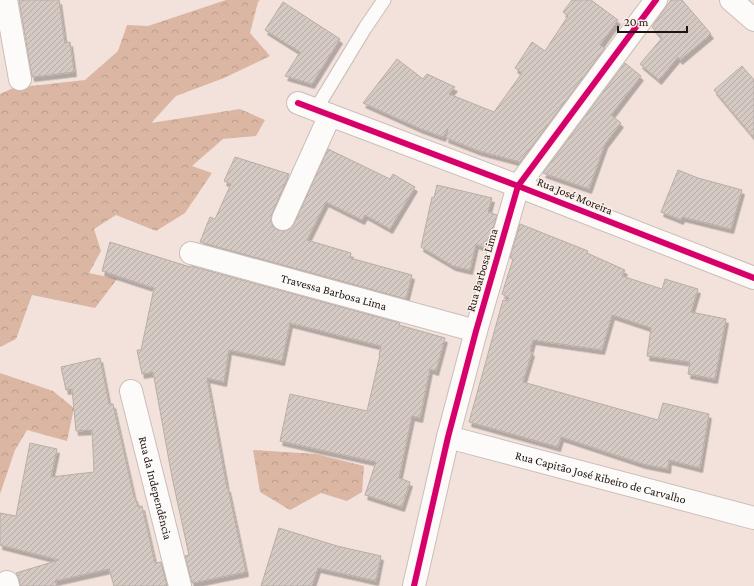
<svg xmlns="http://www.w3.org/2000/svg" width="754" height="586" viewBox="0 0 754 586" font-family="'Crimson Pro',serif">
<defs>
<pattern id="forest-crowns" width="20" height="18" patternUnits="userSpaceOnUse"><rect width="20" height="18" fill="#dbb6a3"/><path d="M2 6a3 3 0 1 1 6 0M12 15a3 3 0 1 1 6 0" fill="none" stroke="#bc9c8b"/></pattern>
<pattern id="building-hatch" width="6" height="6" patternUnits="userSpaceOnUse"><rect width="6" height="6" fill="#d5c9c3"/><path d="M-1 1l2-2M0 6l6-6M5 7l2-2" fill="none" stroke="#b6aca6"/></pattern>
<filter id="shadow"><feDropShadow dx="2.5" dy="4.5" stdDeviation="0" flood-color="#0004"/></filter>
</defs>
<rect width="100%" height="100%" fill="#f2e2db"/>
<path fill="url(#forest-crowns)" d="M226 0H260L258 2 250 33 270 56 224 78 176 96 151 123 240 109 265 120 256 136 223 139 192 166 212 173 185 213 156 231 116 215 94 229 101 251 89 273 117 279 95 308 32 295 16 339 0 347V94L13 88 85 80 118 51 127 25 148 26Z
M0 373 53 391 74 408 67 441 27 430 15 450 0 494Z
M253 450 316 454 364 466 362 492 347 501 321 493 290 510 260 492Z"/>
<path fill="url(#building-hatch)" stroke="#b9ada8" filter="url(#shadow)" d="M19 0H59L65 43 70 42 74 72 32 77Z
M572 0H591L618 20 600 45 605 48 520 162 479 151 446 138 448 129 443 137 421 129 363 103 397 59 423 79 427 74 455 87 449 94 494 112 522 73 515 68 532 42 545 51 568 16 563 12Z
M671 0H682L711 34 680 60 678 57 659 80 640 64 662 38 652 27Z
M283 2 340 39 312 84 285 76 300 52 265 30Z
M625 63 641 76 611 115 621 123 605 144 589 189 543 173Z
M742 66 754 80V138L714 90Z
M328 149 390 179 393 174 415 187 390 229 365 215 362 220 326 202 307 240 351 253 350 258 412 275 406 299 200 242 210 217 215 219 231 184 224 181 235 157 289 174 272 214 271 220 273 227 278 230 284 231 290 229 294 224Z
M678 170 698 178 742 190 731 229 682 217 681 220 661 212Z
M437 185 492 198 488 212 497 215 487 249 476 244 470 270 453 266 421 247 432 197 434 198Z
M520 224 588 251 587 253 625 270 622 276 662 289 665 279 698 289 691 312 726 319 715 379 688 374 690 362 647 356 651 328 612 315 602 350 533 340 530 351 532 352 523 382 658 420 663 403 709 414 700 468 669 460 668 469 643 464 561 437 558 447 469 422 503 300 507 301 509 298 502 294 513 259 510 258Z
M110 242 190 267 191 266 400 323 399 325 445 338 436 371 430 369 420 418 412 416 399 478 410 482 402 507 365 495 376 462 280 441 290 394 367 411 380 355H379L381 346 290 323 282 361 229 350 224 382 207 378 227 488H228L246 572 192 583 185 556 189 555 172 477 153 372 142 374 137 350H141L154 288 102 271Z
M100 358 109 404H113L134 497H135L138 507 142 506 155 563 161 562 167 586H114L109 569 55 581 57 586H20L19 579 16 573 59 560 0 545V513L16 516 30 443 57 449 51 477 94 472 92 430 76 431 72 389 66 390 61 367Z
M279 528 337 546 381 556 376 581 318 568 312 586H261Z"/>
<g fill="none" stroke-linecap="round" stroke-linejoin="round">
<defs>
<path id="lane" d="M316 109 365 28 384 0"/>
<g id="street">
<path d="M6 0 20 79"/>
<path d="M731 0 754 20"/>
<path d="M298 103 518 186 754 278"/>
<path d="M283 219 330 115"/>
<path id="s1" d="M191 253 476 331"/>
<path id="s2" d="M131 391 180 586"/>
<path id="s3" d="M448 437 754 518"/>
<path d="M7 582 8 586"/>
<path d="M414 586 448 437 476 331 518 186 656 0"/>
</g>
</defs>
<use href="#lane" stroke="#cabeb8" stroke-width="15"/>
<use href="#street" stroke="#cabeb8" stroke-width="24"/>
<path stroke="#cac5c2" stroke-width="2.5" stroke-dasharray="3 2" stroke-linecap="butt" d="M268 251 274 239"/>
<use href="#lane" stroke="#fdfbfa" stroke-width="13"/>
<use href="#street" stroke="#fdfbfa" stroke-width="22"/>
<defs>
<path id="cycleway" d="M298 103 518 186 754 278
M414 586 448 437 476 331 518 186 656 0"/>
</defs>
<use href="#cycleway" stroke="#fcf0eb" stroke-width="8"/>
<use href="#cycleway" stroke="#d6006c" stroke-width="6"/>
</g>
<g text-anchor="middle" stroke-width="3" stroke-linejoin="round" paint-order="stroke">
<g font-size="12" fill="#1e1510" stroke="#fcf0eb">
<text transform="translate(575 196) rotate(22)" y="4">Rua José Moreira</text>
<text transform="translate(482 270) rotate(-74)" y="4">Rua Barbosa Lima</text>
<text dy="4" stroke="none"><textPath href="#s1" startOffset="148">Travessa Barbosa Lima</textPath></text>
<text dy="4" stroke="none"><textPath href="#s3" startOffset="158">Rua Capitão José Ribeiro de Carvalho</textPath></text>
<text dy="4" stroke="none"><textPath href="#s2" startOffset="100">Rua da Independência</textPath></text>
</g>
</g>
<path d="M618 26v6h69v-6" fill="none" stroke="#1e1510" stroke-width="2"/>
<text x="624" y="26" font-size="12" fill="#1e1510" stroke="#fcf0eb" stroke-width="3" paint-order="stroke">20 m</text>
</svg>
